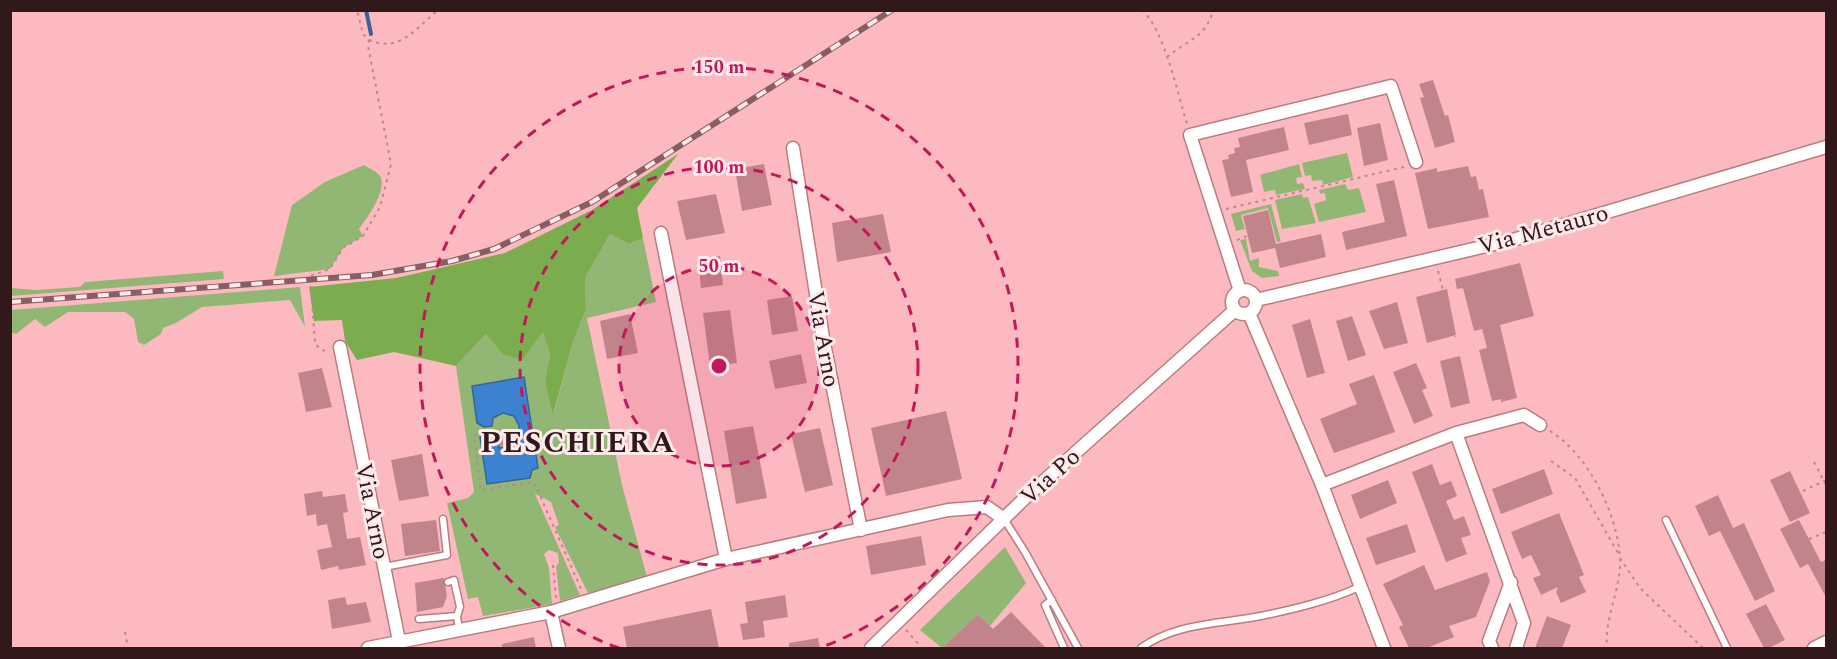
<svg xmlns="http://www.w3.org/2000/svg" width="1837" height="659" viewBox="0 0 1837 659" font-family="Spectral,serif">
<rect width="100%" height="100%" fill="#fcbac0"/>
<path fill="#92b775" d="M1347 153 1353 177 1323 185 1322 180 1312 181 1311 175 1305 176 1302 163Z
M1299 164 1302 177 1296 178 1297 184 1303 183 1305 189 1276 195 1275 190 1264 192 1260 175Z
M364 165C369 168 376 171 380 176 388 190 367 218 359 229L363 236 343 248 330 269 274 276 292 205 325 182Z
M1345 184 1348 190 1359 188 1366 212 1319 222 1314 204 1326 200 1325 193 1320 194 1319 190Z
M1302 194 1303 198 1308 197 1316 223 1282 229 1275 200Z
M1271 204 1281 242H1277L1268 208 1241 215 1245 229 1236 231 1231 214Z
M610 234 629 244 643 238 656 302 587 318 622 485 647 577 588 593 555 527 559 525 551 502 535 494 580 595 560 601 556 567 559 562 558 553 549 550 544 554 549 568 552 604 483 616 478 597 468 599 447 503 468 498 474 492 456 366 486 334 543 331 550 354 545 381 554 413 573 342 586 309 585 278Z
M1246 239 1250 261 1259 258V267L1278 271 1279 276 1262 278 1252 271 1240 240Z
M223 271 224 279 11 296V288L35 290 80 287 85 282Z
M300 287 305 327 290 300 202 307 176 323 163 328 161 334 144 345 138 342 134 319 125 312H68L45 327 35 319 16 334 11 332V310Z
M1005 547 1026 583 990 626 978 614 942 648 920 630Z"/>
<path fill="#7bad4e" d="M678 154 637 208 643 238 629 244 610 234 585 278 586 309 573 342 553 415 545 381 550 354 543 332 522 360 503 354 486 334 456 366 394 352 357 360 345 341 342 320 314 321 309 287 396 278 505 253 592 210Z"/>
<path fill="#3b83d0" stroke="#38639a" stroke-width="1.5" d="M524 377 538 468 532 470 530 478 487 484 480 437 498 435 499 448 519 445V426L514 416 503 413 493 418 492 426 484 427 477 423 472 386Z"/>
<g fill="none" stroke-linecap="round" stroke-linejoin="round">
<path stroke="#38639a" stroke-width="4" d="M366 10 371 34"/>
</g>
<path fill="#c2848b" d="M1433 80 1445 116 1448 115 1455 142 1435 148 1420 98 1424 97 1419 84Z
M1348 114 1352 135 1309 145 1304 123Z
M1380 123 1388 160 1364 166 1357 128Z
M1284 127 1289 150 1246 160 1253 192 1231 197 1222 160 1229 159 1228 155 1235 153 1234 148 1240 147 1238 138Z
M764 164 772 205 742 211 735 169Z
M1468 166 1471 177 1476 176 1479 190 1483 189 1489 217 1428 229 1415 173 1437 168V172Z
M1394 180 1407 236 1346 250 1342 232 1385 222 1376 184Z
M716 194 725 233 686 240 677 201Z
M1268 210 1276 244 1321 234 1326 257 1280 268 1275 248 1252 253 1243 216Z
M883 214 891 252 837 262 832 223Z
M720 256 723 285 701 288 698 258Z
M1520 263 1534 316 1500 325 1517 398 1501 402V399L1492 401 1479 350 1487 348 1482 329 1474 331 1463 288 1457 289 1455 279Z
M1447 289 1456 335 1427 343 1416 297Z
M792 296 798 331 772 335 767 300Z
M1397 302 1408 343 1384 349 1369 311Z
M730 310 737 363 710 366 703 313Z
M630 314 638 353 607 359 600 321Z
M1352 316 1366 355 1348 361 1336 321Z
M1310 319 1325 373 1307 378 1292 325Z
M801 354 807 383 775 389 769 361Z
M1460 356 1470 403 1451 408 1440 361Z
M1416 363 1427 388 1422 390 1433 416 1414 424 1393 372Z
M322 368 332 407 306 412 298 373Z
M1374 375 1395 432 1334 453 1320 419 1357 404 1349 384Z
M946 411 962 479 886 496 871 428Z
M753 426 767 498 736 504 724 431Z
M820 428 833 485 805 492 791 434Z
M516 431 517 443 500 445 499 433Z
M422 454 429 496 399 501 391 460Z
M1432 464 1440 485 1451 481 1457 496 1446 501 1454 520 1464 516 1471 535 1461 538 1467 554 1446 562 1412 472Z
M1544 469 1553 494 1501 514 1492 489Z
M1790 471 1810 513 1790 522 1770 480Z
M1388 480 1397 503 1360 519 1351 495Z
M322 491 323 497 345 494 348 512 343 513 347 539 360 537 366 565 339 570 338 566 321 570 317 550 332 547 327 524 317 526 316 514 307 516 304 494Z
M1718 495 1733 528 1744 523 1775 591 1755 601 1720 531 1709 536 1695 506Z
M1559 513 1584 575 1579 577 1586 592 1561 603 1556 592 1558 587 1541 595 1533 578 1541 575 1531 555 1522 559 1511 532Z
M436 520 440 551 405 556 401 524Z
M1799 520 1821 562 1827 559V599L1808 564 1800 568 1780 529Z
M1407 524 1416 552 1376 565 1366 538Z
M921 536 926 565 871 575 866 546Z
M1424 565 1435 590 1487 572 1490 581 1476 617 1449 626 1454 637 1427 648H1409L1399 627 1403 625 1383 584Z
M444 578 447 596 443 607 417 612 415 583Z
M785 595 788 617 763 621 765 637 743 640 740 624 748 623 745 602Z
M345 597 347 605 366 602 371 622 332 629 328 600Z
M1766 604 1785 640 1769 648H1764L1746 614Z
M711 609 719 648H627L623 627Z
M1011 612 1046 648H942L978 614 993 629Z
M1547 616 1571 625 1562 648H1535Z
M534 637 536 648H502V644Z
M818 638 820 648H789V643Z"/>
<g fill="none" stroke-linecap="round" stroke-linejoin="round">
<defs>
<path id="lane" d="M1004 519 1025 552 1078 648
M1666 520 1727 648
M384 567 447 555 443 519
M448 582 454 580 460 607 457 616 459 629
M1052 600 1045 605 1064 648
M419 619 457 616
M1141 648C1175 623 1220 624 1261 616 1294 609 1329 601 1359 587"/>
<path id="street" d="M793 148 823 338 861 530
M661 233 726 559
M1232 302a12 12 0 1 1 24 0a12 12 0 1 1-24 0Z
M1240 291 1190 135 1391 86 1416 162
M1256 300 1516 239 1826 147
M1249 313 1322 485 1384 648
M340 347 399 641
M1456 433 1524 623 1516 648
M1322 485 1456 433 1524 415 1540 425
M551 612 559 648
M368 648 551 612 726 559 948 510 987 507 1004 519
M871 648 1027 496 1235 310
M1492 648 1489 641 1511 582
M1814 648 1826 642"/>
</defs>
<use href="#lane" stroke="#b97c82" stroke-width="9"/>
<use href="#street" stroke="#b97c82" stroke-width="15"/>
<path stroke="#bd888d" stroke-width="2" stroke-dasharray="3 4.5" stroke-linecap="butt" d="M1142 10C1164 29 1178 95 1187 124
M369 40C400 53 415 29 438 10
M1167 57C1186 41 1207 37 1213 10
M1226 209 1404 167
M1237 240 1247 236 1249 240
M1438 271 1455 337
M311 276 330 269 343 248 363 236 380 207 391 164 368 46 369 40 363 34 357 10
M311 286 315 344 322 350 329 352
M506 429 474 435 481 490 534 482 582 591
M1550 431C1588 454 1617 513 1620 557 1622 588 1604 617 1607 648
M1551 461 1575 478 1618 553
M1814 462 1826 485
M1803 491 1826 480
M1809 539 1826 532
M1620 558 1640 588 1703 648
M553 565 556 598
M906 630 922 648
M125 632 128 648"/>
<use href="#lane" stroke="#fff" stroke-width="6"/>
<use href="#street" stroke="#fff" stroke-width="12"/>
<defs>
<path id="rail" d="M10 302 372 275 452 261 494 249 592 202 892 10"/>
</defs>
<use href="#rail" stroke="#885e62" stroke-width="6"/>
<use href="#rail" stroke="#fee9eb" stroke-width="4" stroke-dasharray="11" stroke-linecap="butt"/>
</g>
<circle cx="719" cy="366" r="100" fill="#c2185b" fill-opacity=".12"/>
<g fill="none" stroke="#c2185b" stroke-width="3" stroke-dasharray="10 8">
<circle cx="719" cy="366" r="100"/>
<circle cx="719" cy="366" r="199"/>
<path d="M619 648A299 299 0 1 1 819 648"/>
</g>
<g text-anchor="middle" stroke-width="6" stroke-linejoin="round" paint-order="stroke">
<g font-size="24" fill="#30181b" stroke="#fee9eb">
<text transform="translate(1543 229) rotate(-15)" y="8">Via Metauro</text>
<text transform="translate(824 339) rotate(80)" y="8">Via Arno</text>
<text transform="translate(1050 476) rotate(-42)" y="8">Via Po</text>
<text transform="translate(373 511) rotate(79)" y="8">Via Arno</text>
</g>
<g font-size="30" font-weight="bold" letter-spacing="1.5" fill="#30181b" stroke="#fee9eb">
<text x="578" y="452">PESCHIERA</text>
</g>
</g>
<circle cx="719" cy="366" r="9" fill="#c2185b" stroke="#fee9eb" stroke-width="3"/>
<g font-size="18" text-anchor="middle" font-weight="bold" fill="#c2185b" stroke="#fee9eb" stroke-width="6" stroke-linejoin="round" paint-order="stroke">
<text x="719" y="73">150 m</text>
<text x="719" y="173">100 m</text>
<text x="719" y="272">50 m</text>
</g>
<rect width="1837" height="659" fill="none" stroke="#30181b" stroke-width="24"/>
</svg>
